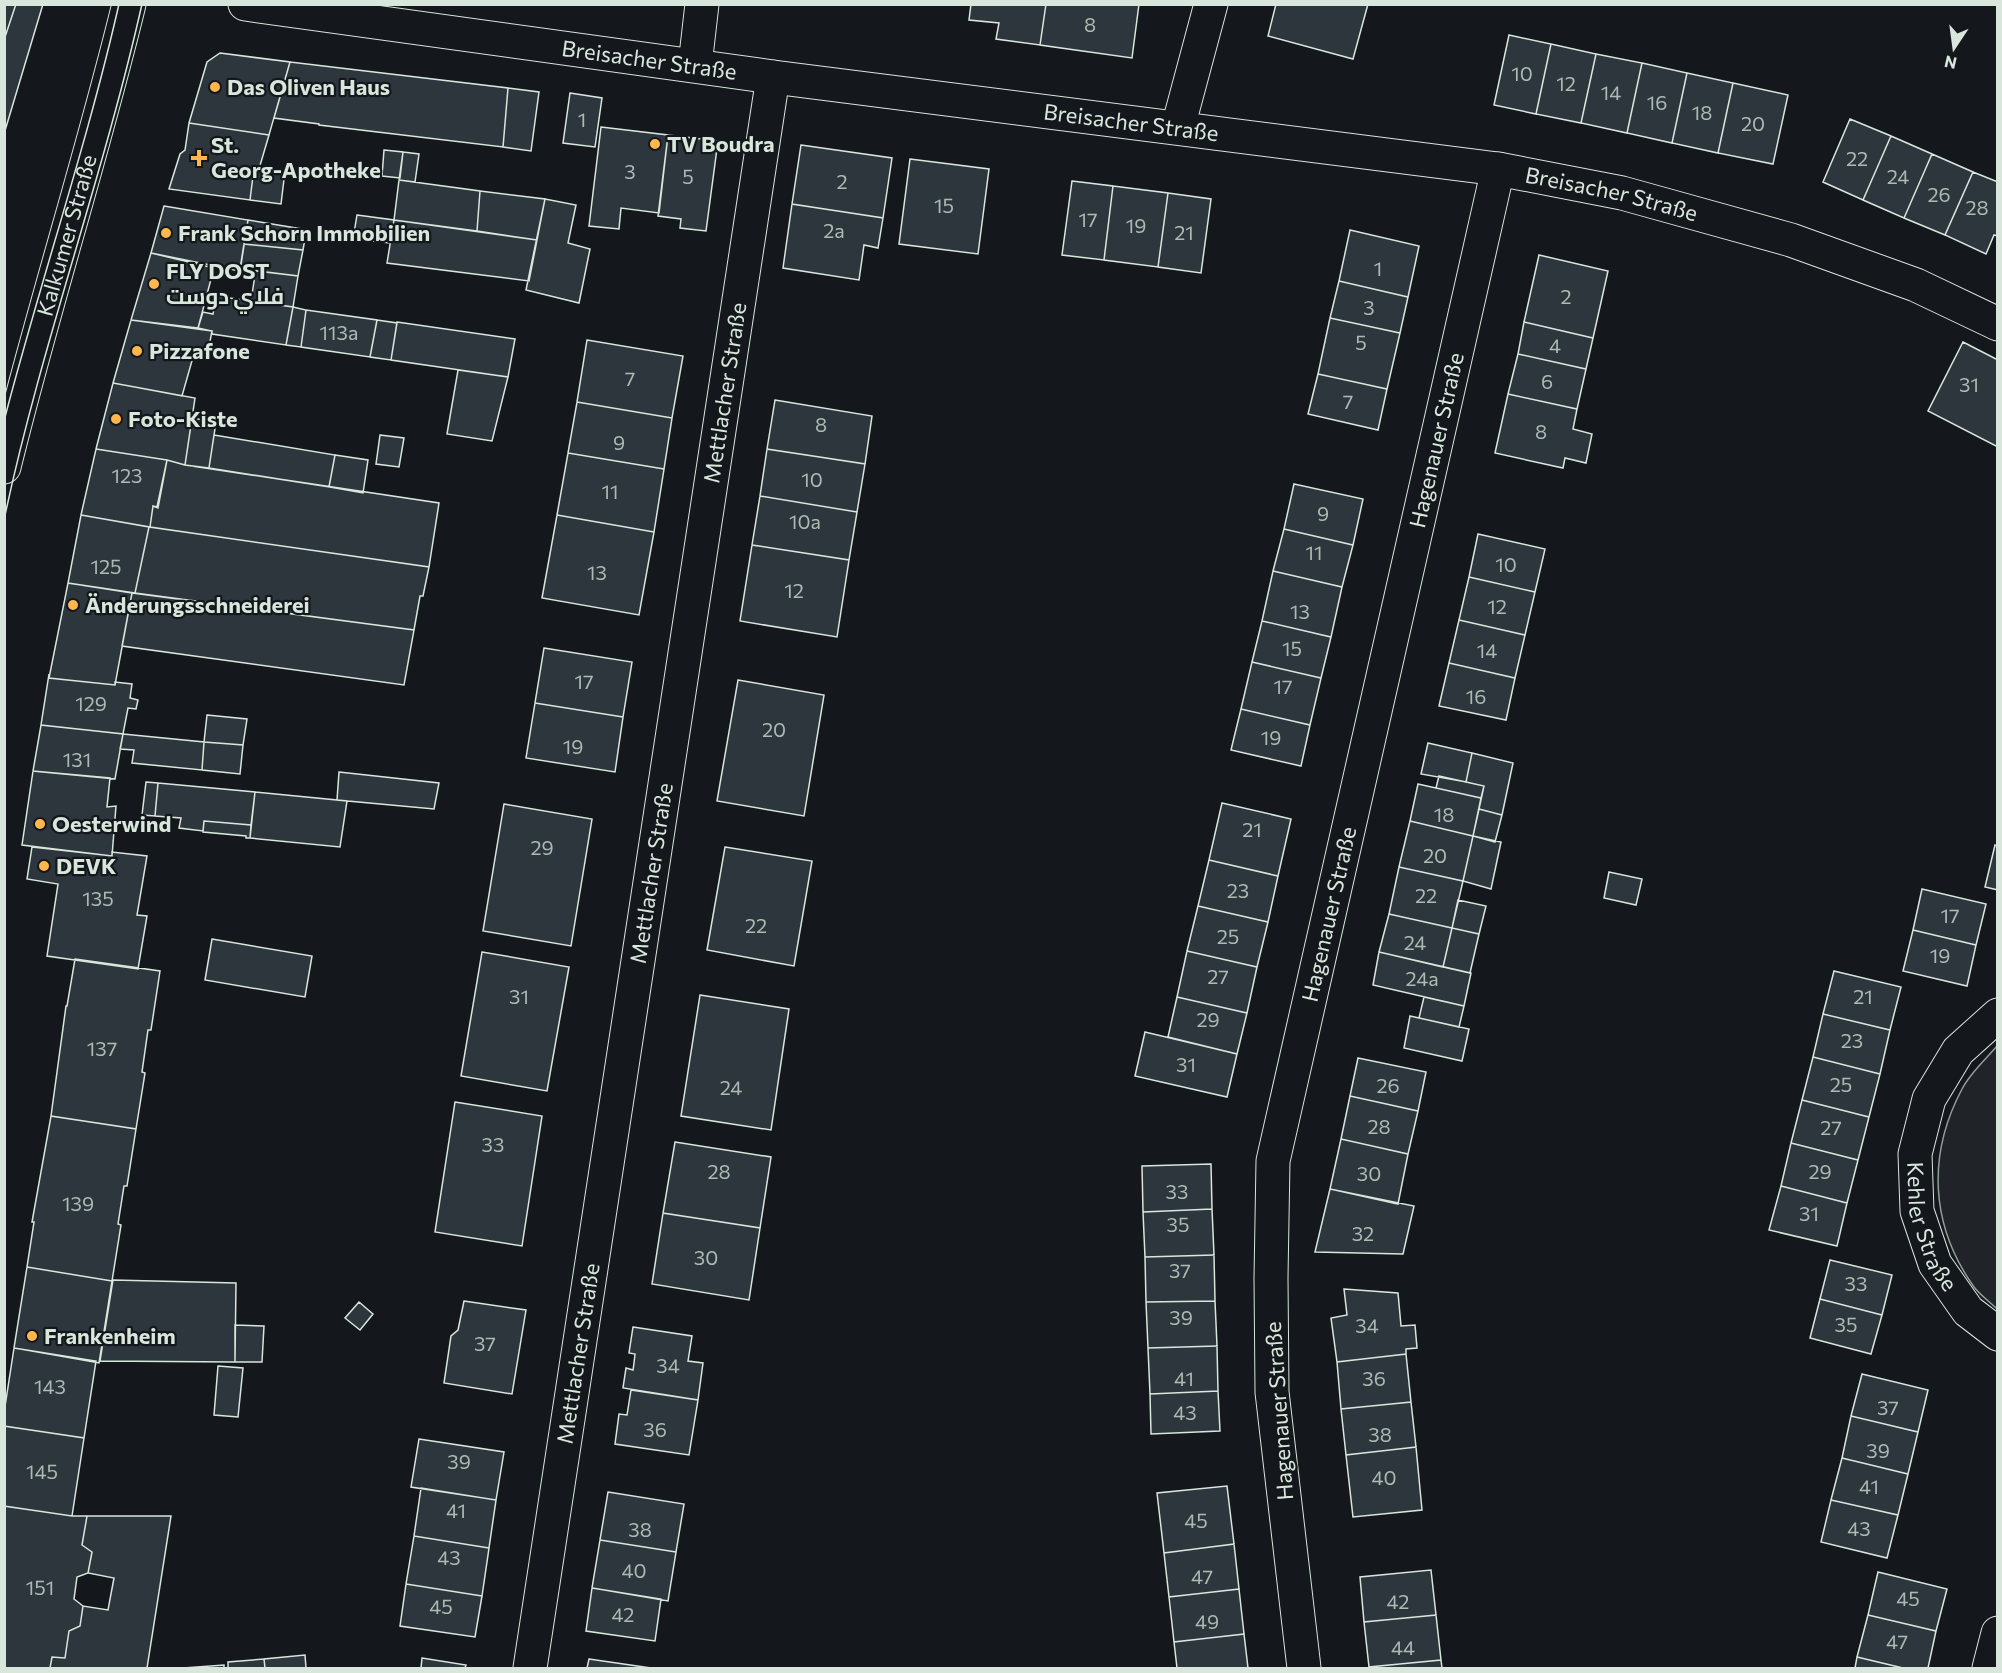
<svg xmlns="http://www.w3.org/2000/svg" width="2002" height="1673" viewBox="0 0 2002 1673" font-family="Commissioner,Cairo,sans-serif">
<rect width="100%" height="100%" fill="#14181c"/>
<path fill="#202428" stroke="#939e99" stroke-width="1.5" d="M1997 1046V1309C1990 1302 1980 1295 1974 1287 1930 1225 1927 1155 1962 1089 1970 1073 1986 1059 1997 1046Z"/>
<path fill="#2c363c" stroke="#d8e6dc" stroke-width="1.5" d="M4 4H16L4 40Z
M16 4H43L4 134V40Z
M971 4H1046L1040 45 996 39 999 23 969 20Z
M1046 4H1139L1132 58 1040 45Z
M1276 4H1368L1353 59 1268 36Z
M1509 35 1551 44 1536 114 1494 105Z
M1551 44 1596 54 1581 123 1536 114Z
M220 53 290 62 269 135 189 123 207 62Z
M1596 54 1642 63 1627 133 1581 123Z
M290 62 508 88 503 147 319 125V124L274 118Z
M1642 63 1687 73 1672 143 1627 133Z
M1687 73 1733 83 1718 153 1672 143Z
M1733 83 1788 95 1773 164 1718 153Z
M508 88 539 92 531 151 503 147Z
M570 93 602 98 595 147 563 143Z
M1850 119 1891 136 1863 200 1823 182Z
M189 123 269 135 259 169 254 168 250 200 169 189 180 154 185 150Z
M601 127 668 135 659 213 621 208 619 229 589 226Z
M668 135 718 141 706 231 680 228 681 219 658 216Z
M1891 136 1932 154 1904 218 1863 200Z
M801 145 892 158 883 218 792 204Z
M384 150 403 152 400 178 382 176Z
M403 152 419 154 415 182 399 180Z
M1932 154 1973 172 1945 235 1904 218Z
M910 159 989 169 978 254 899 244Z
M254 168 285 171 281 204 250 200Z
M1973 172 1998 182V236L1994 235 1986 254 1945 235Z
M399 180 480 191 477 231 394 220Z
M1072 181 1113 186 1104 260 1062 255Z
M1113 186 1168 193 1158 267 1104 260Z
M480 191 545 199 537 240 477 231Z
M1168 193 1211 199 1201 273 1158 267Z
M545 199 576 205 568 243 590 249 579 303 526 290Z
M792 204 883 218 878 248 864 245 859 280 783 268Z
M164 206 248 220 240 271 151 253Z
M357 215 394 220 390 243 353 239Z
M248 220 302 229 306 233 303 250 244 244Z
M394 220 537 240 529 281 387 263Z
M1350 230 1419 246 1408 297 1339 281Z
M244 244 303 250 298 276 240 269Z
M151 253 214 268 198 328 131 320Z
M1539 255 1608 271 1593 338 1524 322Z
M251 270 298 276 293 307 251 301 255 275H251Z
M1339 281 1408 297 1400 333 1330 318Z
M216 296 293 307 286 345 212 334V331L198 328 203 312 213 314Z
M293 307 306 310 301 347 286 345Z
M306 310 377 320 370 357 301 347Z
M1330 318 1400 333 1387 389 1318 374Z
M131 320 212 331 208 352 195 350 182 396 113 383Z
M377 320 397 323 391 360 370 357Z
M397 322 515 339 508 377 391 360Z
M1524 322 1593 338 1586 369 1518 354Z
M587 340 683 356 672 418 577 402Z
M1963 342 1998 360V447L1928 411Z
M1518 354 1586 369 1577 409 1508 394Z
M458 370 508 377 492 441 447 434Z
M1318 374 1387 389 1378 430 1308 414Z
M113 383 195 398 185 465 167 460 96 449Z
M1508 394 1577 409 1573 429 1592 434 1586 463 1565 458 1563 468 1495 453Z
M775 400 872 416 865 464 767 449Z
M577 402 672 418 664 469 568 453Z
M192 418 216 422 209 468 185 465Z
M214 435 335 455 329 487 209 468Z
M380 435 404 438 399 467 376 464Z
M96 449 167 460 157 507 153 506 150 527 81 515Z
M767 449 865 464 857 512 760 496Z
M568 453 664 469 654 532 557 515Z
M335 455 368 460 363 493 329 487Z
M167 460 185 465 439 503 429 567 150 527 153 506 158 508Z
M1294 484 1363 499 1353 545 1284 529Z
M760 496 857 512 849 560 752 545Z
M81 515 149 527 135 593 68 583Z
M557 515 654 532 639 615 542 598Z
M149 527 429 567 423 596H420L414 630 135 593Z
M1284 529 1353 545 1342 587 1273 571Z
M1478 534 1545 549 1535 592 1469 577Z
M752 545 849 560 837 637 740 621Z
M1273 571 1342 587 1331 637 1262 621Z
M1469 577 1535 592 1525 635 1459 620Z
M68 583 132 593 115 685 49 678Z
M132 593 414 630 404 685 122 646Z
M1459 620 1525 635 1515 678 1449 663Z
M1262 621 1331 637 1321 678 1252 662Z
M544 648 632 662 623 717 535 703Z
M1252 662 1321 678 1310 725 1241 709Z
M1449 663 1515 678 1506 720 1439 706Z
M49 674V678L115 685V682L132 684 130 698 138 700 136 709 128 708 123 734 41 725Z
M738 680 824 695 804 816 717 801Z
M535 703 623 717 615 772 526 758Z
M1241 709 1310 725 1301 766 1231 750Z
M207 715 247 719 243 745 204 742Z
M41 725 123 734 115 779 33 771Z
M123 734 204 742 202 770 132 763 134 750 120 749Z
M204 742 243 745 240 774 202 770Z
M1428 743 1472 753 1466 782 1421 774Z
M1472 753 1513 763 1502 815 1479 809 1484 786 1466 782Z
M33 771 110 778 107 807 116 806 112 856 22 845Z
M339 772 439 783 434 809 337 800Z
M1439 776 1484 786 1481 798 1436 788Z
M146 782 158 783 155 816 142 815Z
M158 783 255 792 251 825 204 821 203 831 179 828 181 818 155 816Z
M1418 784 1481 798 1473 836 1410 821Z
M255 792 347 801 340 847 250 838Z
M1222 803 1291 819 1278 876 1209 860Z
M504 804 592 819 571 946 483 931Z
M1479 809 1502 815 1495 842 1473 836Z
M204 821 251 825 250 838H246V836L203 832Z
M1410 821 1473 836 1463 881 1399 867Z
M1473 836 1501 842 1491 889 1463 881Z
M1995 845 1998 846V890L1985 887Z
M32 847 112 856V852L147 856 137 915 147 916 138 969 47 956 58 884 27 879Z
M725 847 812 861 794 966 707 950Z
M1209 860 1278 876 1268 922 1198 906Z
M1399 867 1463 881 1452 928 1389 914Z
M1609 872 1642 879 1636 905 1604 898Z
M1922 889 1986 904 1976 945 1913 930Z
M1458 900 1486 906 1479 934 1452 928Z
M1198 906 1268 922 1257 967 1187 951Z
M1389 914 1452 928 1443 967 1379 952Z
M1452 928 1479 934 1470 973 1443 967Z
M1913 930 1976 945 1967 986 1903 971Z
M212 939 312 956 305 997 205 980Z
M1187 951 1257 967 1247 1013 1177 997Z
M482 952 569 967 547 1091 461 1076Z
M1379 952 1471 973 1464 1006 1373 985Z
M75 959 160 971 151 1030H148L142 1072 145 1073 136 1129 51 1116 66 1006H67Z
M1834 971 1901 987 1890 1030 1823 1014Z
M700 995 789 1009 771 1130 681 1116Z
M1177 997 1247 1013 1237 1054 1168 1037Z
M1424 997 1464 1006 1459 1027 1419 1018Z
M1823 1014 1890 1030 1880 1074 1813 1057Z
M1410 1016 1469 1029 1462 1061 1404 1048Z
M1145 1032 1237 1054 1227 1097 1135 1076Z
M1813 1057 1880 1074 1869 1117 1802 1100Z
M1358 1058 1426 1072 1418 1111 1350 1096Z
M1350 1096 1418 1111 1408 1154 1341 1139Z
M1802 1100 1869 1117 1858 1160 1791 1143Z
M455 1102 542 1116 522 1246 435 1232Z
M51 1116 136 1129 127 1186H124L118 1224 121 1225 112 1281 27 1267 34 1222H32Z
M1341 1139 1408 1154 1398 1204 1330 1189Z
M675 1142 771 1157 760 1228 663 1213Z
M1791 1143 1858 1160 1847 1203 1781 1186Z
M1211 1164 1212 1209 1143 1212 1142 1166Z
M1781 1186 1847 1203 1837 1246 1769 1230Z
M1330 1189 1414 1206 1403 1254 1315 1252Z
M1212 1209 1214 1255 1145 1257 1143 1212Z
M663 1213 760 1228 749 1300 652 1284Z
M1214 1255 1215 1301 1146 1302 1145 1257Z
M1830 1260 1892 1275 1882 1315 1820 1299Z
M27 1267 112 1281 99 1363 14 1348Z
M113 1280 236 1283 235 1362 100 1361Z
M1344 1289 1398 1293 1401 1326 1415 1325 1417 1348 1406 1349V1354L1337 1362 1331 1318 1347 1315Z
M1820 1299 1882 1315 1871 1354 1810 1338Z
M464 1301 526 1310 512 1394 444 1383 451 1336 458 1330Z
M1215 1301 1217 1346 1148 1348 1146 1302Z
M359 1302 373 1314 360 1330 345 1318Z
M235 1325 264 1326 262 1362H235Z
M633 1327 692 1336 688 1361 703 1363 698 1400 623 1388 626 1368 633 1370 634 1363 635 1354 629 1353Z
M1217 1346 1218 1391 1150 1394 1148 1348Z
M14 1348 96 1361 84 1438 4 1426V1413Z
M1406 1354 1411 1402 1341 1409 1337 1362Z
M218 1366 243 1368 238 1417 214 1415Z
M1862 1374 1928 1390 1918 1432 1851 1416Z
M631 1390 698 1400 689 1455 615 1444 619 1414 627 1415Z
M1218 1391 1220 1431 1151 1434 1150 1394Z
M1411 1402 1416 1447 1346 1455 1341 1409Z
M1851 1416 1918 1432 1908 1474 1842 1458Z
M4 1426 84 1438 72 1516 4 1506Z
M419 1439 504 1452 496 1500 411 1487Z
M1416 1447 1422 1510 1353 1517 1346 1455Z
M1842 1458 1908 1474 1898 1515 1831 1500Z
M1227 1486 1234 1544 1164 1553 1157 1493Z
M421 1488 496 1500 489 1548 414 1536Z
M608 1492 684 1504 676 1552 600 1540Z
M1831 1500 1898 1515 1887 1558 1821 1542Z
M4 1506 72 1516H87L82 1545 92 1552 88 1573 77 1577 74 1599 83 1606 80 1626 69 1631 65 1658 52 1657 50 1668H4Z
M87 1516H171L147 1668H50L52 1657 65 1658 69 1631 80 1626 83 1606 108 1610 114 1578 88 1573 92 1552 82 1545Z
M414 1536 489 1548 482 1596 406 1584Z
M600 1540 676 1552 668 1601 592 1588Z
M1234 1544 1239 1589 1169 1597 1164 1553Z
M1431 1570 1436 1615 1364 1622 1360 1577Z
M1878 1572 1947 1589 1936 1631 1868 1615Z
M406 1584 482 1596 475 1637 400 1626Z
M592 1588 661 1599 655 1641 586 1631Z
M1239 1589 1244 1634 1174 1642 1169 1597Z
M1436 1615 1441 1660 1369 1667 1364 1622Z
M1868 1615 1936 1631 1928 1668H1903L1857 1657Z
M1244 1634 1248 1668H1177L1174 1642Z
M305 1655 306 1668H265L264 1659Z
M1857 1657 1903 1668H1855Z
M422 1658 466 1665 465 1668H421Z
M264 1659 265 1668H228V1662Z
M589 1659 651 1668H587Z
M1441 1660 1442 1668H1369V1667Z
M224 1665V1668H183Z"/>
<g fill="none" stroke-linecap="round" stroke-linejoin="round">
<defs>
<g id="street">
<path id="s1" d="M245 4 773 77 1498 169 1622 193 1791 240 1916 285 1998 324"/>
<path d="M695 65 702 4"/>
<path d="M1178 127 1211 4"/>
<path id="s2" d="M1998 1015 1958 1051 1929 1099 1915 1154 1917 1211 1935 1264 1968 1311 1998 1334"/>
<path id="s3" d="M530 1668 773 77"/>
<path id="s4" d="M1304 1668 1272 1392 1271 1278 1273 1161 1498 169"/>
<path d="M1989 1668 1998 1633"/>
</g>
<g id="secondary">
<path id="s5" d="M4 467C42 312 91 160 129 4"/>
</g>
</defs>
<use href="#street" stroke="#d8e6dc" stroke-width="35"/>
<use href="#secondary" stroke="#d8e6dc" stroke-width="35"/>
<use href="#street" stroke="#14181c" stroke-width="33"/>
<use href="#secondary" stroke="#14181c" stroke-width="33"/>
<path stroke="#d8e6dc" stroke-width="1.5" d="M4 421C40 282 87 145 119 4
M4 520C41 345 103 178 142 4"/>
</g>
<g fill="#ffb74d" stroke="#14181c" stroke-width="2">
<circle cx="215" cy="87" r="6"/>
<circle cx="655" cy="144" r="6"/>
<path d="M196 149h6v6h6v6h-6v6h-6v-6h-6v-6h6z"/>
<circle cx="166" cy="233" r="6"/>
<circle cx="154" cy="284" r="6"/>
<circle cx="137" cy="351" r="6"/>
<circle cx="116" cy="419" r="6"/>
<circle cx="73" cy="605" r="6"/>
<circle cx="40" cy="824" r="6"/>
<circle cx="44" cy="866" r="6"/>
<circle cx="32" cy="1336" r="6"/>
</g>
<g text-anchor="middle" stroke-width="4.5" stroke-linejoin="round" paint-order="stroke">
<g font-size="20" fill="#adbab4">
<text x="1090" y="32">8</text>
<text x="1522" y="81">10</text>
<text x="1566" y="91">12</text>
<text x="1611" y="100">14</text>
<text x="1657" y="110">16</text>
<text x="1702" y="120">18</text>
<text x="582" y="127">1</text>
<text x="1753" y="131">20</text>
<text x="1857" y="166">22</text>
<text x="630" y="179">3</text>
<text x="688" y="184">5</text>
<text x="1898" y="184">24</text>
<text x="842" y="189">2</text>
<text x="1939" y="202">26</text>
<text x="944" y="213">15</text>
<text x="1977" y="215">28</text>
<text x="1088" y="227">17</text>
<text x="1136" y="233">19</text>
<text x="834" y="238">2a</text>
<text x="1184" y="240">21</text>
<text x="1378" y="276">1</text>
<text x="1566" y="304">2</text>
<text x="1369" y="315">3</text>
<text x="339" y="340">113a</text>
<text x="1361" y="350">5</text>
<text x="1555" y="353">4</text>
<text x="630" y="386">7</text>
<text x="1547" y="389">6</text>
<text x="1969" y="392">31</text>
<text x="1348" y="409">7</text>
<text x="821" y="432">8</text>
<text x="1541" y="439">8</text>
<text x="619" y="450">9</text>
<text x="127" y="483">123</text>
<text x="812" y="487">10</text>
<text x="610" y="499">11</text>
<text x="1323" y="521">9</text>
<text x="805" y="529">10a</text>
<text x="1314" y="560">11</text>
<text x="1506" y="572">10</text>
<text x="106" y="574">125</text>
<text x="597" y="580">13</text>
<text x="794" y="598">12</text>
<text x="1497" y="614">12</text>
<text x="1300" y="619">13</text>
<text x="1292" y="656">15</text>
<text x="1487" y="658">14</text>
<text x="584" y="689">17</text>
<text x="1283" y="694">17</text>
<text x="1476" y="704">16</text>
<text x="91" y="711">129</text>
<text x="774" y="737">20</text>
<text x="1271" y="745">19</text>
<text x="573" y="754">19</text>
<text x="77" y="767">131</text>
<text x="1444" y="822">18</text>
<text x="1252" y="837">21</text>
<text x="542" y="855">29</text>
<text x="1435" y="863">20</text>
<text x="1238" y="898">23</text>
<text x="1426" y="903">22</text>
<text x="98" y="906">135</text>
<text x="1950" y="923">17</text>
<text x="756" y="933">22</text>
<text x="1228" y="944">25</text>
<text x="1415" y="950">24</text>
<text x="1940" y="963">19</text>
<text x="1218" y="984">27</text>
<text x="1422" y="986">24a</text>
<text x="519" y="1004">31</text>
<text x="1863" y="1004">21</text>
<text x="1208" y="1027">29</text>
<text x="1852" y="1048">23</text>
<text x="102" y="1056">137</text>
<text x="1186" y="1072">31</text>
<text x="1841" y="1092">25</text>
<text x="1388" y="1093">26</text>
<text x="731" y="1095">24</text>
<text x="1379" y="1134">28</text>
<text x="1831" y="1135">27</text>
<text x="493" y="1152">33</text>
<text x="719" y="1179">28</text>
<text x="1820" y="1179">29</text>
<text x="1369" y="1181">30</text>
<text x="1177" y="1199">33</text>
<text x="78" y="1211">139</text>
<text x="1809" y="1221">31</text>
<text x="1178" y="1232">35</text>
<text x="1363" y="1241">32</text>
<text x="706" y="1265">30</text>
<text x="1180" y="1278">37</text>
<text x="1856" y="1291">33</text>
<text x="1181" y="1325">39</text>
<text x="1846" y="1332">35</text>
<text x="1367" y="1333">34</text>
<text x="485" y="1351">37</text>
<text x="668" y="1373">34</text>
<text x="1184" y="1386">41</text>
<text x="1374" y="1386">36</text>
<text x="50" y="1394">143</text>
<text x="1888" y="1415">37</text>
<text x="1185" y="1420">43</text>
<text x="655" y="1437">36</text>
<text x="1380" y="1442">38</text>
<text x="1878" y="1458">39</text>
<text x="459" y="1469">39</text>
<text x="42" y="1479">145</text>
<text x="1384" y="1485">40</text>
<text x="1869" y="1494">41</text>
<text x="456" y="1518">41</text>
<text x="1196" y="1528">45</text>
<text x="1859" y="1536">43</text>
<text x="640" y="1537">38</text>
<text x="449" y="1565">43</text>
<text x="634" y="1578">40</text>
<text x="1202" y="1584">47</text>
<text x="40" y="1595">151</text>
<text x="1908" y="1606">45</text>
<text x="1398" y="1609">42</text>
<text x="441" y="1614">45</text>
<text x="623" y="1622">42</text>
<text x="1207" y="1629">49</text>
<text x="1897" y="1649">47</text>
<text x="1403" y="1655">44</text>
</g>
<g font-size="22" fill="#d8e6dc" stroke="#14181c">
<text dy="8" stroke="none"><textPath href="#s1" startOffset="408">Breisacher Straße</textPath></text>
<text dy="8" stroke="none"><textPath href="#s1" startOffset="894">Breisacher Straße</textPath></text>
<text dy="8" stroke="none"><textPath href="#s1" startOffset="1380">Breisacher Straße</textPath></text>
<text dy="8" stroke="none"><textPath href="#s5" startOffset="240">Kalkumer Straße</textPath></text>
<text dy="8" stroke="none"><textPath href="#s3" startOffset="1290">Mettlacher Straße</textPath></text>
<text dy="8" stroke="none"><textPath href="#s4" startOffset="1248">Hagenauer Straße</textPath></text>
<text dy="8" stroke="none"><textPath href="#s3" startOffset="804">Mettlacher Straße</textPath></text>
<text dy="8" stroke="none"><textPath href="#s4" startOffset="762">Hagenauer Straße</textPath></text>
<text dy="8" stroke="none"><textPath href="#s2" startOffset="242">Kehler Straße</textPath></text>
<text dy="8" stroke="none"><textPath href="#s3" startOffset="318">Mettlacher Straße</textPath></text>
<text transform="translate(1279 1411) rotate(-94)" y="8">Hagenauer Straße</text>
</g>
<g font-size="22" font-weight="bold" fill="#d8e6dc" stroke="#14181c" text-anchor="start">
<text x="227" y="95">Das Oliven Haus</text>
<text x="667" y="152">TV Boudra</text>
<text x="211" y="153">St.<tspan x="211" dy="25">Georg-Apotheke</tspan></text>
<text x="178" y="241">Frank Schorn Immobilien</text>
<text x="166" y="279">FLY DOST<tspan x="166" dy="25">فلاي دوست</tspan></text>
<text x="149" y="359">Pizzafone</text>
<text x="128" y="427">Foto-Kiste</text>
<text x="85" y="613">Änderungsschneiderei</text>
<text x="52" y="832">Oesterwind</text>
<text x="56" y="874">DEVK</text>
<text x="44" y="1344">Frankenheim</text>
</g>
</g>
<rect width="2002" height="1673" fill="none" stroke="#d8e6dc" stroke-width="12"/>
<g transform="translate(1954 48) rotate(193)" stroke="#14181c" stroke-width="4.5" paint-order="stroke">
<path d="M0-4.5L10 22L0 15L-10 22Z" fill="#d8e6dc"/>
<text y="-9" font-size="16" font-weight="bold" text-anchor="middle" fill="#d8e6dc">N</text>
</g>
</svg>
